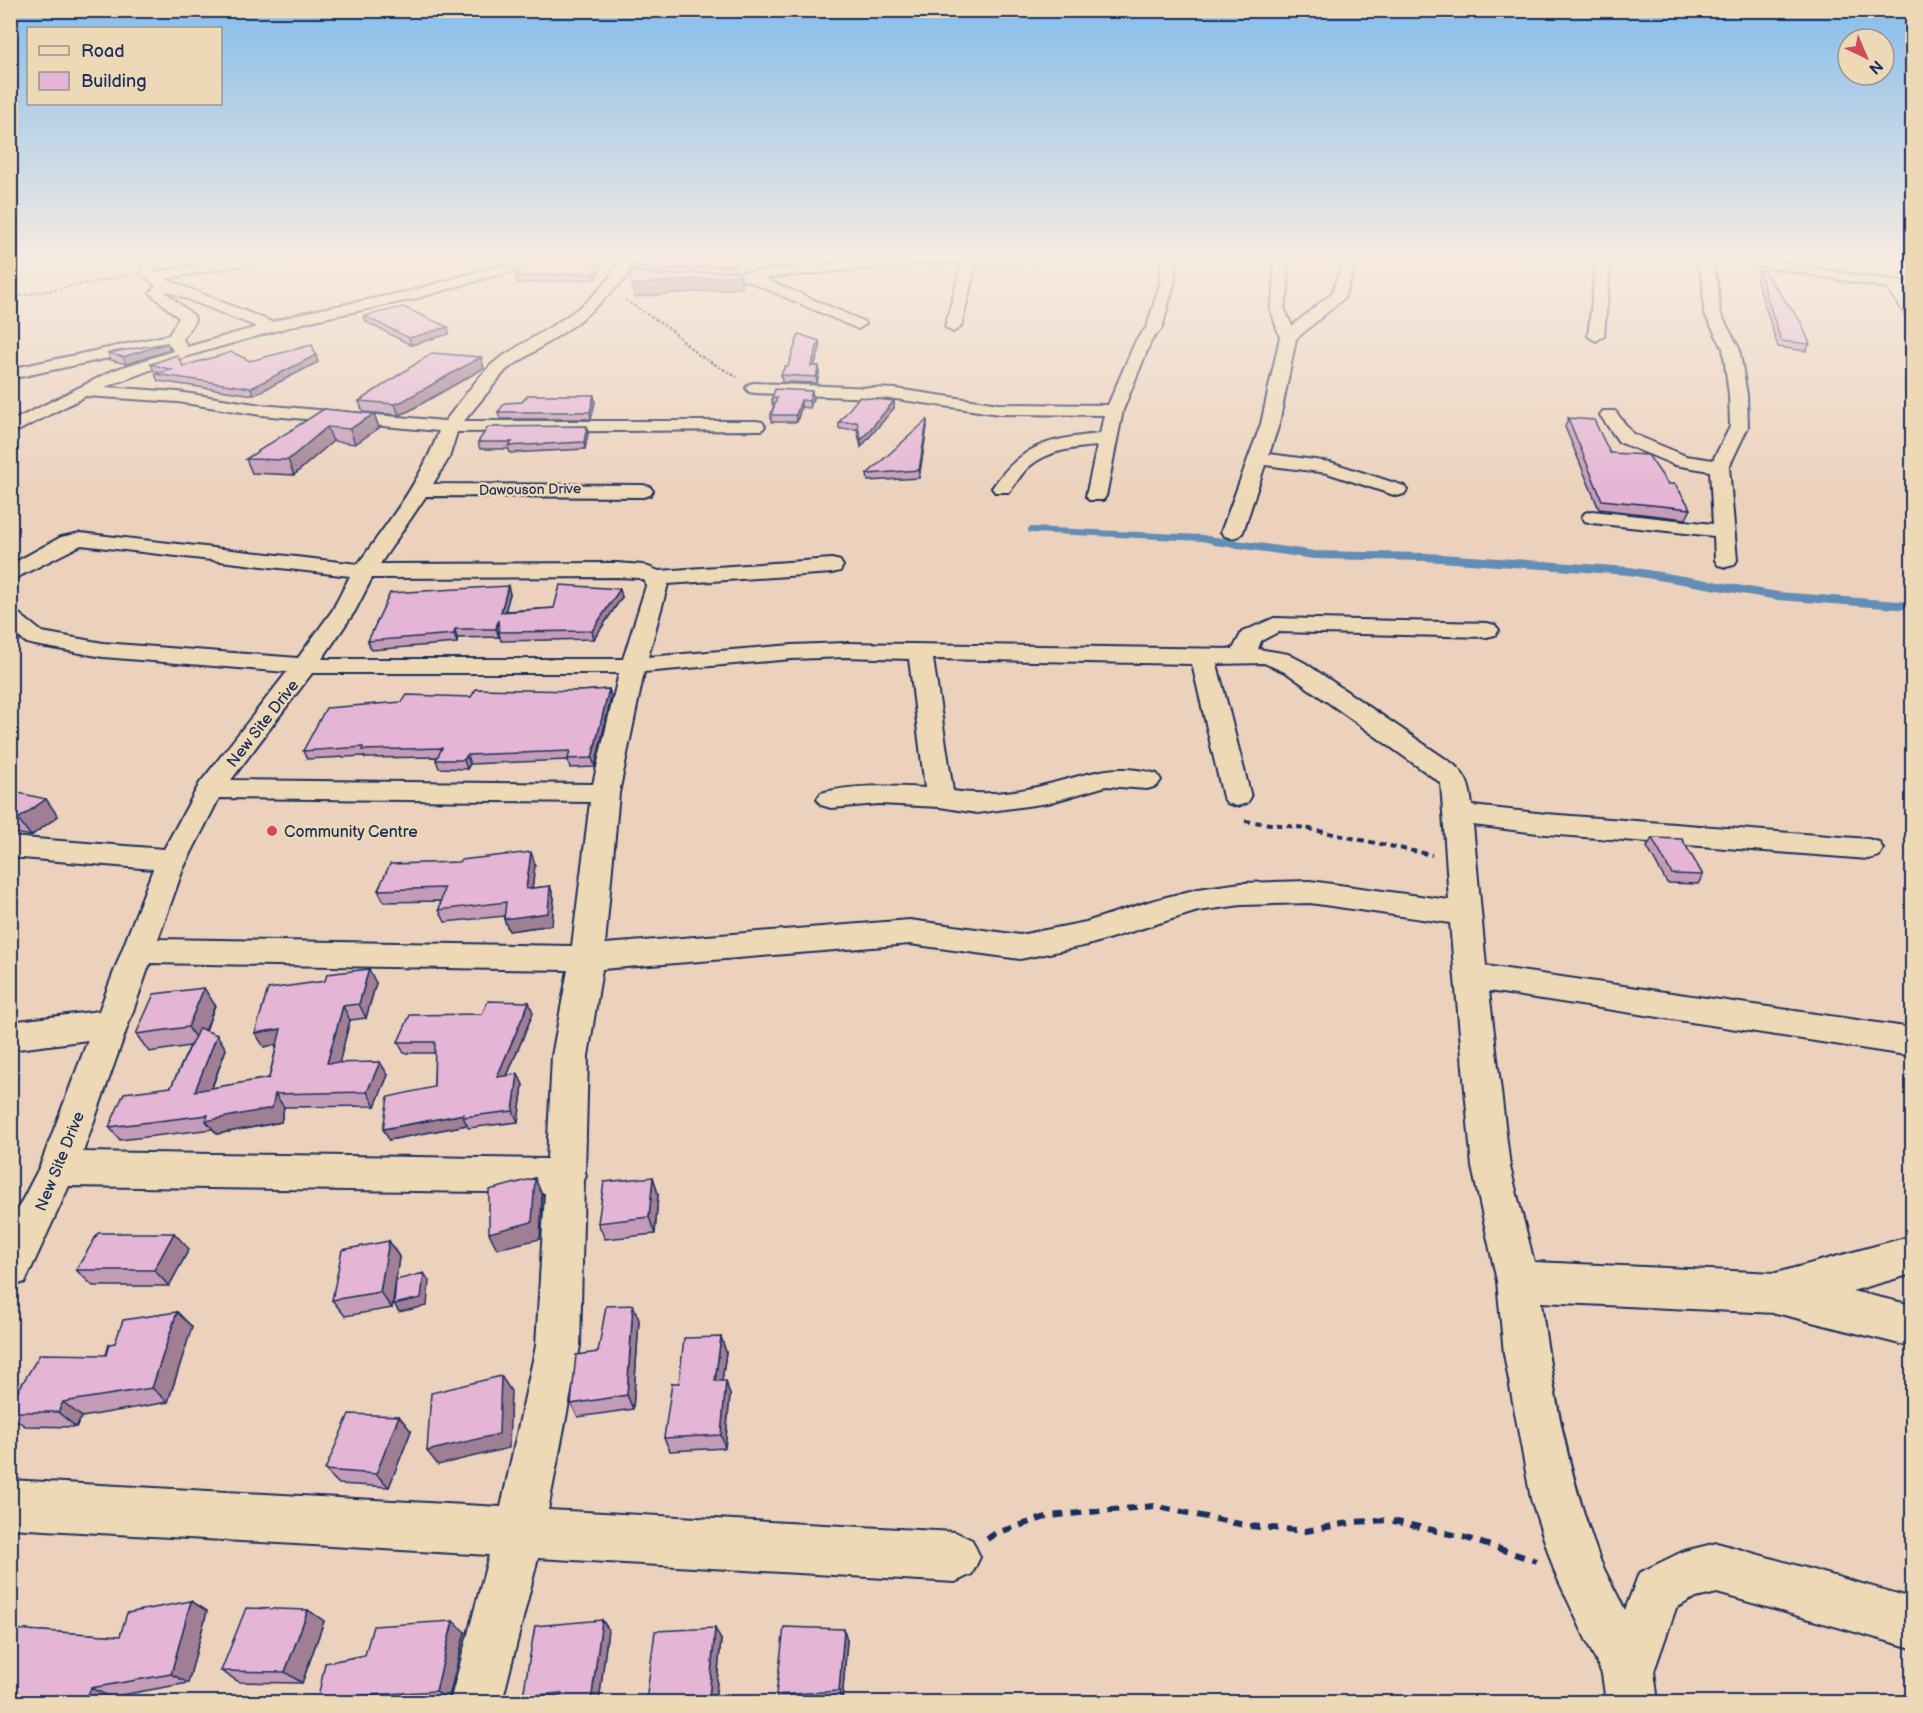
<svg xmlns="http://www.w3.org/2000/svg" width="1923" height="1713" viewBox="0 0 1923 1713" font-family="'Balsamiq Sans',sans-serif">
<rect width="100%" height="100%" fill="#ecd2bd"/>
<filter id="ink" filterUnits="userSpaceOnUse"><feTurbulence type="fractalNoise" baseFrequency=".0167" numOctaves="2"/><feDisplacementMap in="SourceGraphic" scale="12" xChannelSelector="R" yChannelSelector="G"/><feConvolveMatrix kernelMatrix="1 2 1 2 8 2 1 2 1" color-interpolation-filters="sRGB"/></filter>
<g filter="url(#ink)">
<g fill="none" stroke-linecap="round" stroke-linejoin="round">
<path stroke="#628db6" stroke-width="6" d="M1031 530 1202 538 1222 542"/>
<path stroke="#628db6" stroke-width="8" d="M1215 541 1314 555 1426 557 1629 571 1778 596 1912 606"/>
<defs>
<path id="street" d="M10 255H18L11 259Z
M147 255H161L154 271 156 272 252 255H283L276 259 165 279 272 322 307 312 411 291 490 268 550 255H577L570 259 493 276 414 299 310 321 188 356 105 387 178 392 261 405 445 421C459 404 480 373 496 361 540 330 601 307 622 255H636L626 278 602 301 576 324 506 370 464 421H756L762 422 765 426 762 430 457 432 449 458 433 484 643 485 650 487 653 491 650 495 643 497 426 496 380 564 617 563 643 565 659 571 832 559 840 561 843 566 840 571 832 573 668 584 648 657 792 645 845 643 1233 649 1242 632 1274 618 1487 623 1495 625 1499 630 1495 635 1487 637 1278 632 1261 641 1258 649 1288 654 1305 663 1453 764C1468 777 1470 787 1472 806L1546 814 1868 839 1879 842 1883 849 1879 856 1868 859 1546 834 1473 825 1486 966 1912 1028V1056L1489 991 1510 1167 1534 1262 1776 1273 1912 1236V1274L1852 1291 1912 1305V1347L1776 1313 1541 1302C1552 1389 1569 1479 1600 1560 1607 1577 1617 1593 1625 1610L1639 1573 1684 1551 1717 1543 1912 1598V1648L1717 1593 1692 1599 1676 1608 1654 1671 1658 1702H1606L1602 1674 1555 1573 1531 1499 1504 1354 1497 1281 1472 1167 1450 923 1310 903 1241 905 1198 911 1088 945 1020 959 910 944 602 969 588 1056 585 1172 586 1176 584 1180 580 1346 548 1510 955 1532 972 1540 980 1557 972 1574 955 1582 538 1558 502 1702H450L489 1555 10 1528V1480L501 1507 536 1346 545 1193 69 1186 25 1282 10 1287V1224L40 1166 88 1040 10 1050V1022L99 1011 153 869 10 857V837L164 849 200 783 287 672 103 657 35 645 27 643 10 631V611L18 613 42 632 103 643 298 658 332 611 350 576 81 545 10 581V565L61 537 80 533 358 564C389 521 421 481 439 431L261 415 178 402 86 396 10 435V422L114 370 173 351 170 345 10 379V369L169 335 179 318 150 293 156 286 140 272ZM167 291 257 327 187 347 183 339 195 320 194 316 165 292ZM617 577 639 578 645 581 646 586 623 659H322L355 611 372 578ZM845 657 909 659 925 788C890 786 854 784 821 793L817 799 821 805 831 808 879 804 940 807 977 813 1048 803 1106 786 1147 789 1157 786 1161 780 1157 774C1113 762 1090 774 1049 784 1019 792 984 796 953 791L933 659 1192 664 1223 797 1227 803 1237 806 1247 803 1251 797 1217 664 1264 663 1287 673 1441 783 1449 900 1310 881 1241 883 1198 889 1151 901 1086 922 1020 935 910 920 605 944 619 793 644 672 792 659ZM312 673H619L593 784 231 780ZM219 798 590 802 572 946 158 939 183 869ZM150 963 568 970 552 1056 547 1159 83 1152Z
M924 255H1046L1048 258 1041 262 976 263 961 327 953 332 945 327 962 263H927L763 278 863 321 866 324 858 329 746 280 701 284 694 280 701 276Z
M1162 255H1176L1175 280 1162 328 1151 341 1123 410 1106 496 1103 500H1089L1086 496 1097 446C1074 448 1049 450 1030 466 1021 473 1016 484 1009 492H995L992 488C1023 444 1048 439 1100 434L1104 415 999 414 896 399 755 393 749 392 746 388 749 384 755 383 896 389 999 404 1108 405 1136 340 1147 327 1161 280Z
M1270 255H1284L1287 264 1288 292 1284 308 1292 326 1332 293 1345 255H1359L1344 298 1296 339 1279 424 1269 454 1330 462 1404 486 1407 490 1404 494 1397 496 1327 473 1265 465 1243 532 1239 536 1232 538 1225 536 1221 532 1261 424 1280 337 1270 308 1274 292 1273 264Z
M1597 255H1611L1604 336 1596 341 1588 336Z
M1698 255H1712L1711 264 1717 281 1720 313 1739 348 1747 395 1748 427 1729 467 1737 560 1734 565 1726 567 1718 565 1715 560 1714 536 1592 523 1585 521 1582 517 1585 513 1592 511 1713 524 1710 471 1675 465 1619 442 1600 415 1603 411H1615L1633 434 1686 456 1713 460 1730 427 1729 395 1723 348 1704 313 1703 281 1697 264Z
M1714 255H1745L1865 277 1912 282V290L1903 289 1912 304V318L1907 317 1887 288 1721 259Z"/>
</defs>
<use href="#street" stroke="#1b2f5e" stroke-width="4"/>
<path stroke="#1b2f5e" stroke-width="2" stroke-dasharray="3 2" stroke-linecap="butt" d="M10 298 126 276
M625 300 670 329 697 354 737 377"/>
<path stroke="#1b2f5e" stroke-width="4" stroke-dasharray="6 4.5" stroke-linecap="butt" d="M1245 821 1305 828 1432 855"/>
<path stroke="#1b2f5e" stroke-width="6" stroke-dasharray="10 8" stroke-linecap="butt" d="M987 1539 996 1533 1049 1516 1154 1506 1249 1526 1306 1531 1354 1522 1389 1520 1463 1537 1536 1561"/>
<use href="#street" fill="#eed9b7" fill-rule="evenodd"/>
</g>
<path fill="#c49cb7" stroke="#1b2f5e" stroke-width="1.5" d="M607 255 595 279 517 283 516 277Z
M1868 255H1912V263L1868 258Z
M631 264 735 265V271L665 275 632 270Z
M1759 272 1810 344 1806 351 1778 347 1756 278Z
M364 316 448 327 449 334 411 345 366 322Z
M819 341 820 348 814 366H819V373L817 383 782 382 781 375 788 366Z
M167 343 170 350 126 364 111 360 108 353Z
M250 361 318 362 254 395 158 381 155 374 161 373 154 371 151 364 183 366Z
M484 368 407 412 399 415 363 412 359 401Z
M772 398H813L810 408 801 407 797 422H771V415L774 404H772Z
M894 401V408L861 447 857 429H839V422Z
M595 402 591 419H500L498 412Z
M324 409 374 414 379 428 355 444 333 441 294 475 252 473 246 459Z
M1568 418 1610 453 1668 484 1691 509 1686 519 1599 509 1565 427Z
M927 427 919 478 868 481 867 474Z
M588 433 585 449 510 453 509 449H480L478 442Z
M510 594 505 611 554 608 622 597 594 639 501 641 499 634V637L457 638V643L371 650 368 641Z
M609 689 611 697 595 767 570 768 568 760 470 764 467 769 439 768 436 760 437 757 365 758 364 756 307 759 303 751 471 697 581 691Z
M10 791 58 816 31 836 10 832Z
M1652 838 1703 875 1698 884 1667 883 1647 847Z
M535 864 532 888 550 886 554 898 552 925 509 931 504 919V916L445 922 439 910 441 901 384 902 378 890Z
M376 983 366 1018 350 1020 339 1062 388 1075 375 1106 284 1107 281 1122 217 1134 213 1129 120 1140 109 1127 171 1087 190 1046 149 1052 136 1034 215 1005 206 1031 217 1035 226 1049 212 1088 269 1078 277 1044 264 1047Z
M533 1013 507 1076 518 1074 523 1085 518 1122 468 1128 467 1125 389 1140 434 1087 435 1053H404L398 1042 482 1014Z
M653 1177 658 1194 655 1234 605 1239 598 1223Z
M389 1241 399 1257 392 1308 345 1316 332 1300Z
M189 1249 169 1286H93L76 1270Z
M633 1305 639 1320 633 1409 578 1417 571 1404 598 1352Z
M177 1312 192 1327 168 1402 82 1417 76 1427 25 1426 10 1415V1404L106 1355 115 1343Z
M721 1337 726 1352 722 1381 730 1395 725 1448 670 1451 664 1438 679 1383Z
M411 1431 389 1487 339 1484 325 1470Z
M191 1601 207 1611 188 1683 111 1697 108 1702H10V1629L120 1636Z
M308 1610 324 1621 302 1683 239 1682 221 1671Z
M602 1620 608 1629 599 1702H530L523 1696Z
M465 1632 448 1701 416 1702H325L318 1698Z
M721 1640 715 1702H646Z
M847 1640 842 1702H779L776 1695Z"/>
<path fill="#a07f95" stroke="#1b2f5e" stroke-width="1.5" d="M526 255H538L527 258Z
M603 255H607L595 279 593 273Z
M740 275 742 288 634 297 632 285Z
M448 327 449 334 411 345 409 338Z
M819 341 820 348 812 373 811 366Z
M167 343 170 350 126 364 123 357Z
M316 355 318 362 254 395 251 388Z
M481 357 484 368 407 412 399 415 395 404Z
M819 366V373L817 383 816 377Z
M812 391 813 398 810 408 809 401Z
M594 395 595 402 591 419 590 412Z
M801 400V407L797 422 796 415Z
M894 401V408L861 447V440Z
M374 414 379 428 355 444 350 429Z
M927 420V427L919 478V470Z
M587 426 588 433 585 449 584 442Z
M327 427 333 441 294 475 288 460Z
M508 586 510 594 503 620 501 612Z
M620 589 622 597 594 639 592 631Z
M498 620 499 634V637L496 629Z
M455 629 457 638V643L454 634Z
M609 689 611 697 595 767 592 758Z
M467 755 470 764 467 769 464 760Z
M46 799 58 816 31 836 18 819Z
M531 852 535 864 531 901 526 889Z
M550 886 554 898 552 925 509 931 504 919Z
M369 969 376 983 366 1018 359 1004Z
M204 988 215 1005 200 1045 188 1027Z
M529 1002 533 1013 502 1088 497 1077Z
M343 1006 350 1020 336 1076 327 1063Z
M281 1029 290 1042 264 1047 255 1033Z
M217 1035 226 1049 205 1105 195 1091Z
M380 1062 388 1075 375 1106 367 1092Z
M518 1074 523 1085 518 1122 513 1111Z
M275 1094 284 1107 281 1122 217 1134 206 1121Z
M464 1114 463 1117 467 1125 389 1140 383 1129Z
M653 1177 658 1194 655 1234 649 1217Z
M535 1178 542 1195 540 1239 497 1249 489 1233Z
M174 1233 189 1249 169 1286 154 1270Z
M389 1241 399 1257 392 1308 380 1292Z
M424 1273 429 1281 427 1306 399 1312 394 1304Z
M633 1305 639 1320 633 1409 627 1395Z
M177 1312 192 1327 168 1402 152 1388Z
M721 1337 726 1352 720 1395 715 1381Z
M501 1376 511 1391 509 1448 438 1465 427 1451Z
M726 1381 730 1395 725 1448 721 1435Z
M63 1402 82 1417 76 1427 58 1412Z
M399 1416 411 1431 389 1487 376 1474Z
M191 1601 207 1611 188 1683 171 1674Z
M308 1610 324 1621 302 1683 285 1672Z
M602 1620 608 1629 599 1702H591Z
M453 1621 465 1632 448 1701 436 1691Z
M715 1628 721 1640 715 1702H711L709 1698Z
M844 1629 847 1640 842 1702 839 1691Z
M91 1688 111 1697 108 1702H88L85 1701Z"/>
<path fill="#e4b5d5" stroke="#1b2f5e" stroke-width="1.5" d="M569 255H603L593 273 516 277 520 266Z
M634 255H731L735 265 664 269 631 264Z
M1763 270 1801 322 1810 344 1781 341 1759 272Z
M630 271 663 275 739 271 740 275 632 285Z
M403 307 448 327 409 338 364 316Z
M799 334 819 341 811 366H819L816 377 781 375 785 366H788Z
M167 343 123 357 108 353Z
M312 345 316 355 251 388 155 374 172 370 151 364 177 355 183 366 232 352 250 361Z
M432 353 481 357 403 401 395 404 359 401Z
M775 389 812 391 809 401 801 400 796 415H771L777 398H772Z
M528 395H594L590 412H498L505 403 522 402Z
M859 397 894 401 861 440 857 422H839Z
M324 409 374 414 350 429 327 427 288 460 246 459Z
M1568 418 1594 420 1610 453 1648 455 1668 484H1675L1691 509 1602 500Z
M927 420 919 470 867 474Z
M587 426 584 442 508 446 512 442H478L488 427Z
M560 585 620 589 592 631 499 632 498 620 496 629H455L454 634 368 641 390 593 508 586 501 612 554 608Z
M476 689 581 691 609 689 592 758 568 759 570 751 467 755 464 760H436L442 748 362 750 363 747 303 751 326 708 402 702 407 695 471 697Z
M10 791 46 799 18 819 10 818Z
M1652 838 1682 839 1703 875 1672 874Z
M531 852 526 889 550 886 548 913 504 919 506 902 439 910 444 888 378 890 390 864 459 862 461 860Z
M369 969 359 1004 343 1006 327 1063 380 1062 367 1092 275 1094 272 1108 206 1121 208 1115 109 1127 124 1093 171 1087 199 1028 217 1035 195 1091 269 1078 281 1029 255 1033 268 989 325 981 327 974Z
M204 988 188 1027 136 1034 154 994Z
M488 1001 529 1002 497 1077 518 1074 513 1111 463 1117 464 1114 383 1129 388 1097 434 1087 435 1042H398L410 1015 482 1014Z
M653 1177 649 1217 598 1223 604 1182Z
M535 1178 532 1222 489 1233V1190Z
M98 1233H174L154 1270H76Z
M389 1241 380 1292 332 1300 342 1250Z
M424 1273 421 1298 394 1304 396 1280Z
M633 1305 627 1395 571 1404 576 1355 598 1352 606 1306Z
M177 1312 152 1388 63 1402 58 1412H10V1404L40 1354 106 1355 109 1344 115 1343 123 1320Z
M721 1337 715 1381H726L721 1435 664 1438 672 1383H679L684 1338Z
M501 1376 499 1434 427 1451 431 1393Z
M349 1414 399 1416 376 1474 325 1470Z
M191 1601 171 1674 91 1688 85 1701 10 1699V1629L120 1636 127 1613Z
M246 1608 308 1610 285 1672 221 1671Z
M602 1620 591 1702H559L561 1693 523 1696 535 1626Z
M453 1621 436 1691 318 1698 325 1663 365 1655 373 1626Z
M784 1627 844 1629 839 1691 776 1695Z
M715 1628 709 1698 646 1702 655 1631Z"/>
</g>
<linearGradient id="sky" x2="0" y2="1"><stop stop-color="#85bdec"/><stop offset="0.52" stop-color="#f6ebe1"/><stop offset="1" stop-color="#f6ebe1" stop-opacity="0"/></linearGradient>
<rect width="1923" height="495" fill="url(#sky)"/>
<circle fill="#d1495b" stroke="#eed9b7" stroke-width="2" cx="272" cy="831" r="6"/>
<g text-anchor="middle" stroke-width="5" stroke-linejoin="round" paint-order="stroke">
<g font-size="14" fill="#1b2f5e" stroke="#eed9b7">
<text transform="translate(530 489) rotate(-1)" y="5">Dawouson Drive</text>
</g>
<g font-size="16" fill="#1b2f5e" stroke="#eed9b7">
<text transform="translate(262 723) rotate(-52)" y="6">New Site Drive</text>
<text transform="translate(59 1161) rotate(-68)" y="6">New Site Drive</text>
</g>
<g font-size="16" fill="#1b2f5e" stroke="#eed9b7" text-anchor="start">
<text x="284" y="837">Community Centre</text>
</g>
</g>
<rect width="1923" height="1713" fill="none" stroke="#eed9b7" stroke-width="36"/>
<rect x="18" y="18" width="1887" height="1677" fill="none" stroke="#1b2f5e" stroke-width="2" filter="url(#ink)"/>
<rect x="27" y="27" width="195" height="78" fill="#eed9b7" stroke="#9a9593" stroke-width="1.5"/>
<rect x="39" y="46" width="30" height="9" fill="#eed9b7" stroke="#9a9593" stroke-width="1.5"/>
<text x="81" y="57" font-size="18" fill="#1b2f5e">Road</text>
<rect x="39" y="72" width="30" height="18" fill="#e4b5d5" stroke="#9a9593" stroke-width="1.5"/>
<text x="81" y="87" font-size="18" fill="#1b2f5e">Building</text>
<g transform="translate(1866 57) rotate(136)"><circle r="28" fill="#eed9b7" stroke="#9a9593" stroke-width="1.5"/>
<path d="M0-4.5L10 22L0 15L-10 22Z" fill="#d1495b"/>
<text y="-9" font-size="16" font-weight="bold" text-anchor="middle" fill="#1b2f5e">N</text>
</g>
</svg>
